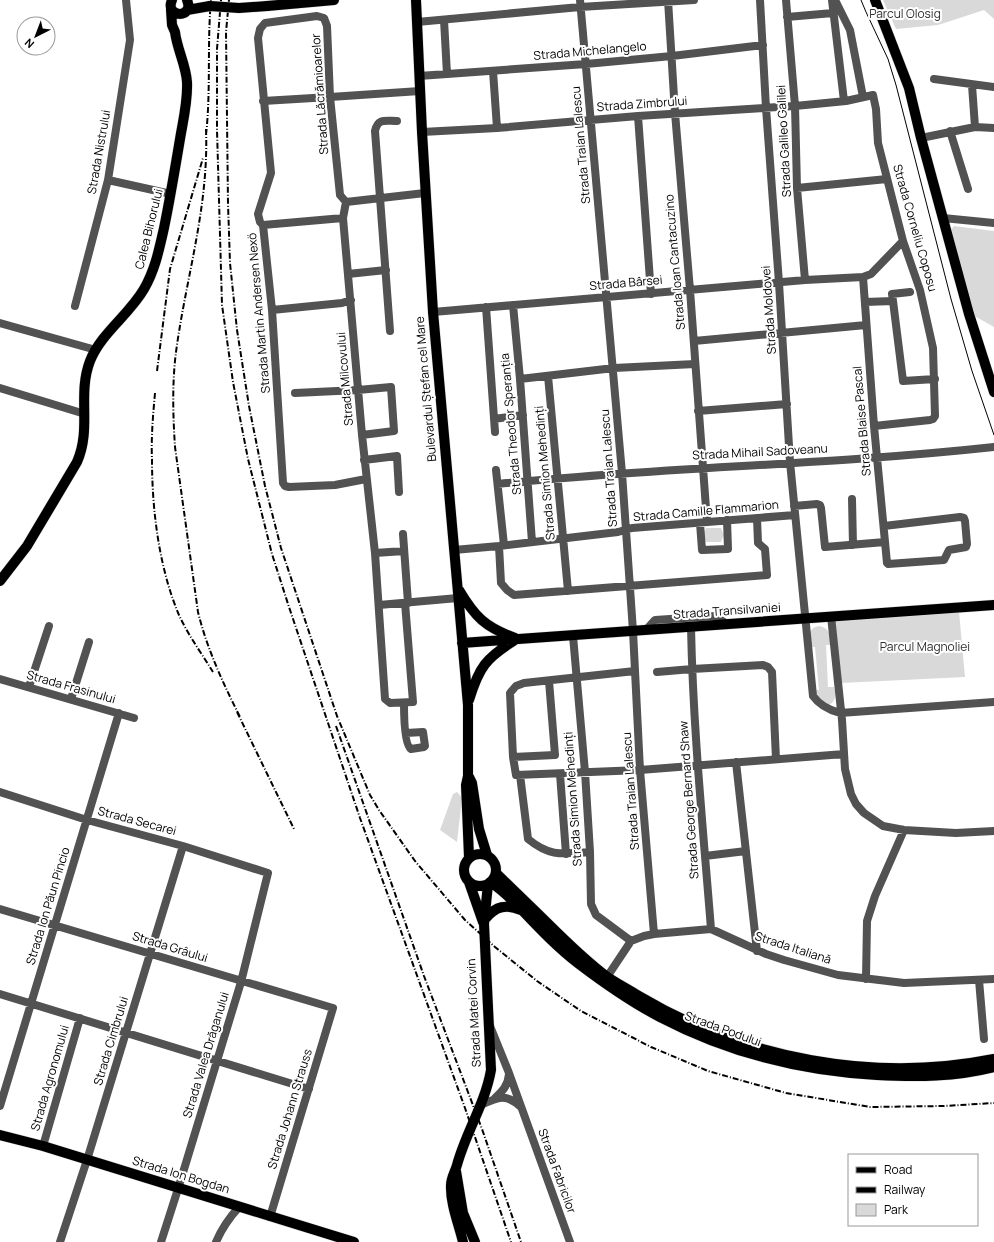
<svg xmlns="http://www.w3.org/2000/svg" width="994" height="1242" viewBox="0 0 994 1242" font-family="Manrope,sans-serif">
<rect width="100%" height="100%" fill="#fff"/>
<path fill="#d9d9d9" d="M883 0H994V19L984 10 938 25 896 29Z
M954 226 994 231V327L971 314 948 233Z
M706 528H721L724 535 721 542H706L703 535Z
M959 612 965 677 841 683 835 620Z
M819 626C830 628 830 635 832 645H826L828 687H834C836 694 836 701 829 705L821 701 814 690H819L815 647H810C810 637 807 628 819 626Z
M457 792 462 798 457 842 440 830 453 794Z"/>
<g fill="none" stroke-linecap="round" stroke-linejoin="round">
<defs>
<path id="major" d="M172 0C164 18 195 19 187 0
M416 0 422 132 433 312 468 705V776L466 785 469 857
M875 0 909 88 921 138 969 314 994 392
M267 6 334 0
M187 10 210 6
M0 581 27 546 77 462C92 428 77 395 90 361 101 333 129 315 144 289 155 270 159 250 164 228 170 199 175 169 180 139 183 121 188 101 187 82 186 65 177 49 175 32L172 25 171 10
M459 590C475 617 485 627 515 638
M462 643 994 605
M469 700C479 667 486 658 515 640
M469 777 472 783 479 829 487 855
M464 870a16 16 0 1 1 32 0a16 16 0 1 1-32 0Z
M496 873C507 884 519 895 530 906 555 930 578 955 606 976 616 983 628 989 639 996 745 1059 874 1083 994 1059
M469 882 483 922
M490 882C503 890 512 900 522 910 540 929 558 948 579 964 604 983 631 1002 660 1017 727 1052 802 1071 877 1075 917 1077 955 1077 994 1067
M486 918C496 906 506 904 521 910
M0 1135 43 1146 354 1242
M456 1171 463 1213 475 1242
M463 1242C459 1225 450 1203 451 1185 451 1178 455 1172 457 1165 466 1132 485 1104 491 1070L484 924 488 884"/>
</defs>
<use href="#major" stroke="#dbdbdb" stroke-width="11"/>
<path stroke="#525252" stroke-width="8" d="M580 0 622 473 633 631 640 770 654 934
M668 0 675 113 690 290 707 522
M760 0 766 108 779 283 790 462 813 696C820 706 829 710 840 713L994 702
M786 0 795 106 797 188 805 280
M832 0 844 101
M835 0 850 30 863 97
M787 17 833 13
M444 20 447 74
M417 22 580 7 694 0
M493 71 497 128
M419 76 586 64 672 56 763 45
M934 79 994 87
M972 85 975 127
M263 101 330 97 420 91
M638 116 651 294
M950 131 968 189
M422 132 497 128 638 116 795 106 846 101 873 95 876 109 878 143 903 241 920 290 933 348 935 416 933 419 930 420 874 426
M921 138 975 127 994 128
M108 180 171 194
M797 188 887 179
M346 202 340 195 330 97 327 26 324 18 317 16 265 23 260 29 258 38 271 173 258 214 260 222 263 225 272 310 283 483 285 486 289 487 335 485 366 479
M346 202 343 218 362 435 375 553 385 699 390 703 413 702 405 603
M346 202 425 193
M943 218 994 223
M263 225 343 218
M348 274 386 270
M863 277 874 426 887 563 888 564 944 560 949 550 966 547 967 544 965 521 964 518 960 517 884 526
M893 301 892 294 910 292
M865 302 893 301 903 381 935 379
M513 305 520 379 532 542
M75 306 108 180 130 40 126 0
M486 307 495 432
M272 310 342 303 351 300
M433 312 805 280 863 277 871 274 903 241
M0 323 96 350
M390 331 375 131C378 118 385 121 397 121
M694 341 866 325
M548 376 568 591
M520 379 614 368 695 364
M0 388 85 414
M295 393 358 390 391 387 394 431 362 435
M698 411 787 404
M494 419 523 415
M364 460 397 456 399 492
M496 470 504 545
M498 484C663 467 829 465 994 447
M852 499 853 545
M794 506 817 504 820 505 821 508 825 547 885 542
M700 523 702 550 728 549 727 520
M403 534 408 603
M499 546 501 583 507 590 514 595 767 575 765 549 758 543 757 518
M454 550 499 546 618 532 632 528 795 515
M375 553 404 551
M379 605 458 598
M831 616 842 720 845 769 851 794 856 804 864 813 883 826 904 830 956 833 994 831
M691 627C693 728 703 828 711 929
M646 630 655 620 715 616 727 624
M573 636 585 772 590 852 591 904 596 915 631 941
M635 671 524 683 516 686 510 693 513 757 516 775 640 770 844 754
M657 672 692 669 763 665 768 667 772 672 776 759
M0 679 134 718
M29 687 49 626
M71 699 89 642
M404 703C404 712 404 745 411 749L424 747 425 746 423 732 406 733
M513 757 555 755 549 681
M736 762 757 951
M560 774 566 854
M520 775 528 839C550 857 562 854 590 852
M0 792 87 820 183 846 268 873 241 982 178 1189 161 1242
M705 856 746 851
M0 909 333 1008 270 1217
M607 977 631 941 644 936 654 934 711 929 766 954 784 960 838 975 904 983 994 979
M866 979 867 921 875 896 904 830
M979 980 984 1039
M0 994 309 1089
M490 1026 509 1073 570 1242
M495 1098C503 1091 508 1085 509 1074
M481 1105C498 1097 506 1093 521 1107
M0 1106 119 713
M43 1146 80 1018
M60 1242 87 1160 183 846
M216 1242C222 1228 229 1218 239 1207"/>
<use href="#major" stroke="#000" stroke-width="10"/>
<path stroke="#000" stroke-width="1" d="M861 0 866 12 888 59 896 85 951 299 972 371 994 435"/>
<path stroke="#000" stroke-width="2" stroke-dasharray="6 2 1 2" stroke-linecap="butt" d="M221 0 217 49V130L222 305 233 382 248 459 272 554 289 607 360 818 465 1108 511 1242
M229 0 226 32 228 204 230 263 237 330 249 406 265 486 281 548 337 716 370 795 379 810 415 861 465 920 495 947 537 981 581 1011 651 1047 708 1071 786 1093 870 1107 944 1106 994 1103
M206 129C209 207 186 277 176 352 172 383 173 416 175 447L198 612C207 649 223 683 240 717
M206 135C211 90 207 45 211 0
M157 371 170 269 203 158
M155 393C153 415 151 438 152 460 152 510 159 568 179 615 188 635 202 654 213 672
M237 712 294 829
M336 726 424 976 482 1129 521 1242"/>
<defs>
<path id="major-bridge" d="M210 6 239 8 267 6"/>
</defs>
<use href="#major-bridge" stroke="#dbdbdb" stroke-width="11" stroke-linecap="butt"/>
<use href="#major-bridge" stroke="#000" stroke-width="10"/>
</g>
<g text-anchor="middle" stroke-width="4" stroke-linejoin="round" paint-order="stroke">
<g font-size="12" fill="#303030" stroke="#fff">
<text x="905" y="18">Parcul Olosig</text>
<text x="925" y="651">Parcul Magnoliei</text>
</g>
<g font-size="12" fill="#000" stroke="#fff">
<text transform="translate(590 51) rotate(-5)" y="4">Strada Michelangelo</text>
<text transform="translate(320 94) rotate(-94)" y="4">Strada Lăcrămioarelor</text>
<text transform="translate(642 104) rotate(-4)" y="4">Strada Zimbrului</text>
<text transform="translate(784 141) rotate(-93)" y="4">Strada Galileo Galilei</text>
<text transform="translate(581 145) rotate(-95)" y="4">Strada Traian Lalescu</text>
<text transform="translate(99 152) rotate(-80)" y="4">Strada Nistrului</text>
<text transform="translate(915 228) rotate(74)" y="4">Strada Corneliu Coposu</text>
<text transform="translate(149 229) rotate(-76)" y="4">Calea Bihorului</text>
<text transform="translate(675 262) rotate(-95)" y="4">Strada Ioan Cantacuzino</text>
<text transform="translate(626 283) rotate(-5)" y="4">Strada Bârsei</text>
<text transform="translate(769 310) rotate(-94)" y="4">Strada Moldovei</text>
<text transform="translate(259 313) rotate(-95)" y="4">Strada Martin Andersen Nexö</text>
<text transform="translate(345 379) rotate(-95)" y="4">Strada Milcovului</text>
<text transform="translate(426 389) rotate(-95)" y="4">Bulevardul Ștefan cel Mare</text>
<text transform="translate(862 421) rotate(-95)" y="4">Strada Blaise Pascal</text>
<text transform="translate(511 424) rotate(-95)" y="4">Strada Theodor Speranția</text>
<text transform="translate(760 452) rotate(-3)" y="4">Strada Mihail Sadoveanu</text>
<text transform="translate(609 468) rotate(-94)" y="4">Strada Traian Lalescu</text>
<text transform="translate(545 473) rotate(-95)" y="4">Strada Simion Mehedinți</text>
<text transform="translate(706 511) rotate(-5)" y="4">Strada Camille Flammarion</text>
<text transform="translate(727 611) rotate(-4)" y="4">Strada Transilvaniei</text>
<text transform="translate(71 687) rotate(16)" y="4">Strada Frasinului</text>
<text transform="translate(631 791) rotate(-94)" y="4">Strada Traian Lalescu</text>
<text transform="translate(573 799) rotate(-94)" y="4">Strada Simion Mehedinți</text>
<text transform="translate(689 800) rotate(-94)" y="4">Strada George Bernard Shaw</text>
<text transform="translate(137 821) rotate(15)" y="4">Strada Secarei</text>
<text transform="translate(48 906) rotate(-73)" y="4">Strada Ion Păun Pincio</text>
<text transform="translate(170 947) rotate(17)" y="4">Strada Grâului</text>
<text transform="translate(793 948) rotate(18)" y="4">Strada Italiană</text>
<text transform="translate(474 1013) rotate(-93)" y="4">Strada Matei Corvin</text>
<text transform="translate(723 1029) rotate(20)" y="4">Strada Podului</text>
<text transform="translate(111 1041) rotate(-73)" y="4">Strada Cimbrului</text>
<text transform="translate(206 1055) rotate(-73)" y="4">Strada Valea Drăganului</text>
<text transform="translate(50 1078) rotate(-74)" y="4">Strada Agronomului</text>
<text transform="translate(290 1109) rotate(-73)" y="4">Strada Johann Strauss</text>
<text transform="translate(557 1171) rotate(70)" y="4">Strada Fabricilor</text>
<text transform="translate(181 1175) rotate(17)" y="4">Strada Ion Bogdan</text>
</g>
</g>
<rect x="848" y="1154" width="130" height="72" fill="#ffffff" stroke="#999999"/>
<rect x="856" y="1167" width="20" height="6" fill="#000000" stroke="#999999"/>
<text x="884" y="1174" font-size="12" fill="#000000">Road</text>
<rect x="856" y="1187" width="20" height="6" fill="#000000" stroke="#999999"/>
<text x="884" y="1194" font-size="12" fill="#000000">Railway</text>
<rect x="856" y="1204" width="20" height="12" fill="#d9d9d9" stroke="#999999"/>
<text x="884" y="1214" font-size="12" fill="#000000">Park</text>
<g transform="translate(36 36) rotate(222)"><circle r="19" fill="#ffffff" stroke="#999999"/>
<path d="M0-3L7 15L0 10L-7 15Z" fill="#000000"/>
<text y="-6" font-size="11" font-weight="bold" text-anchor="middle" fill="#000000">N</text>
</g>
</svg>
